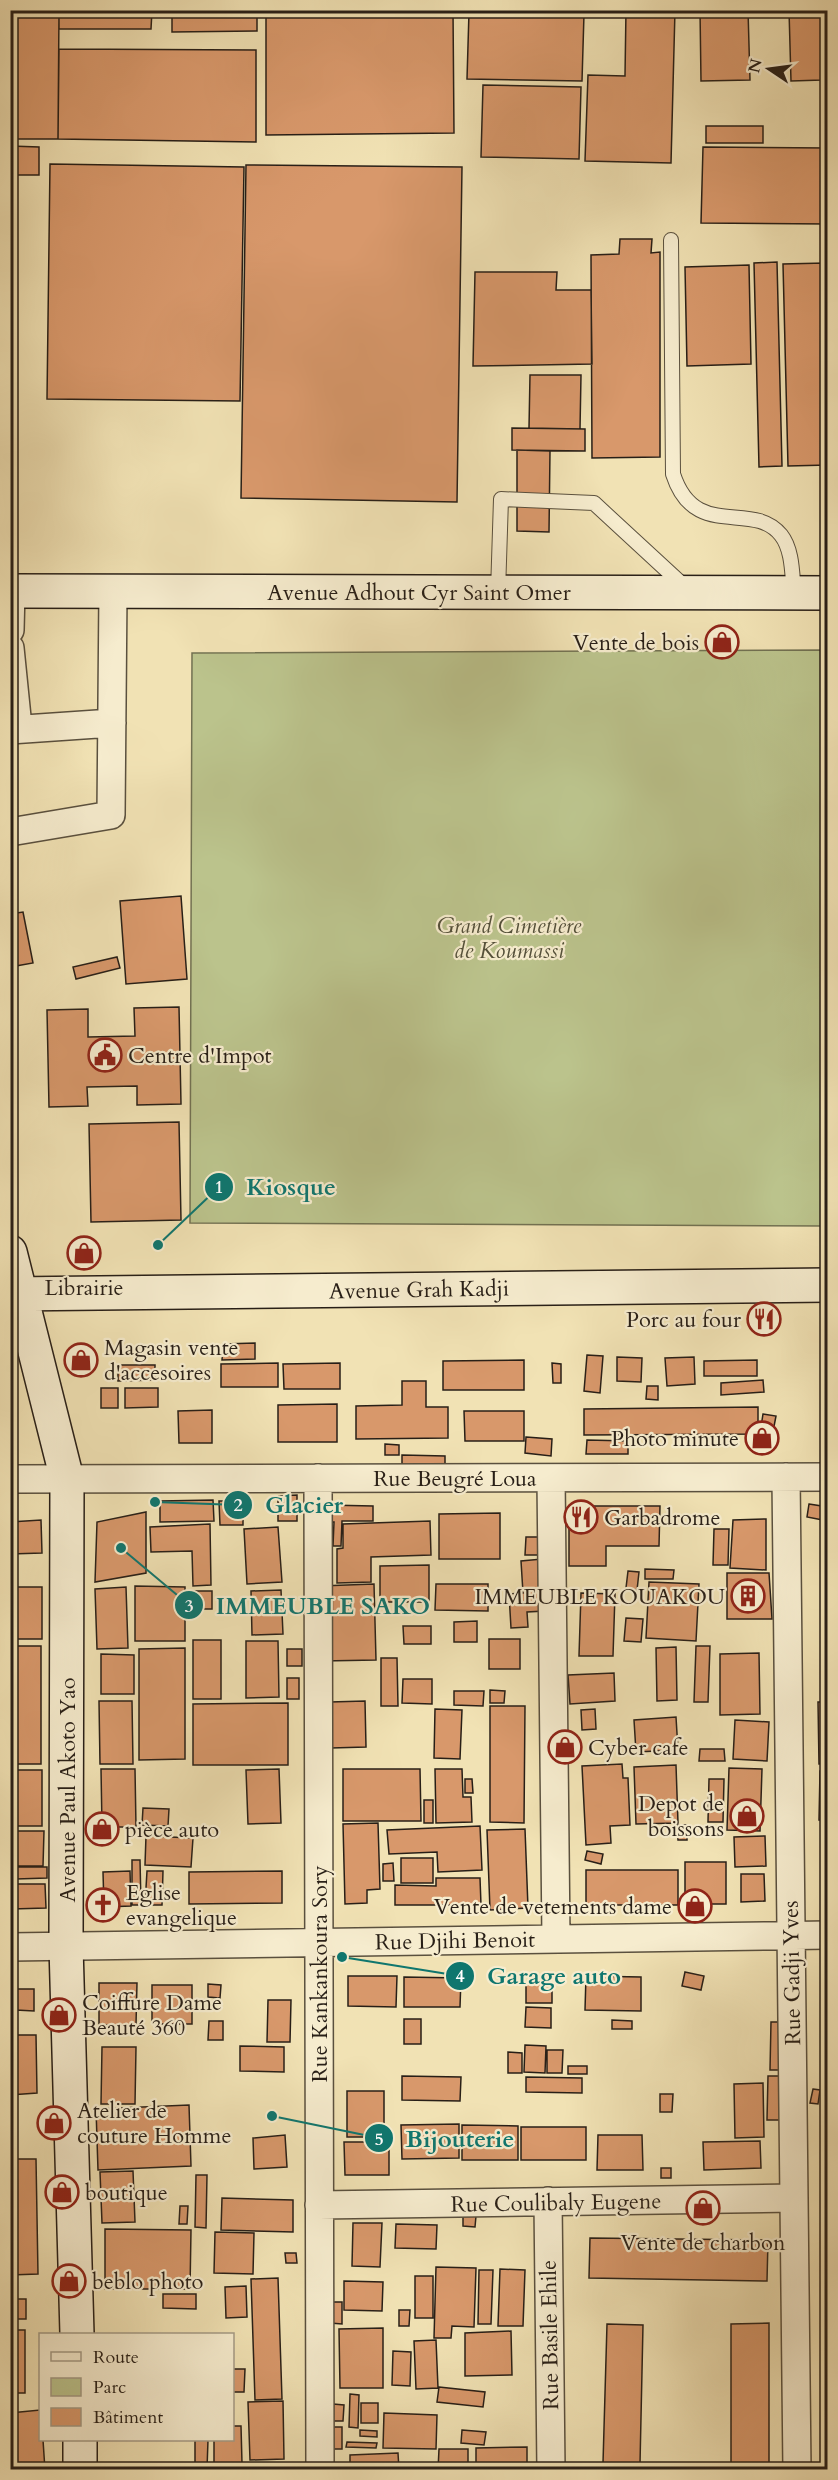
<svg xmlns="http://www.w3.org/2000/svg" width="838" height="2480" viewBox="0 0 838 2480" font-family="Cardo,serif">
<rect width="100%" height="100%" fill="#f1e2b4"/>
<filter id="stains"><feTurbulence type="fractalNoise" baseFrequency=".00333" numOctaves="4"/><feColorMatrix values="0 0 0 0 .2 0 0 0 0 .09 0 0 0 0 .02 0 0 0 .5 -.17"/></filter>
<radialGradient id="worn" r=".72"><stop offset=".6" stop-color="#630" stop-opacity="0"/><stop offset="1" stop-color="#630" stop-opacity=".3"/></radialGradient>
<path fill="#bbc38c" stroke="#727152" stroke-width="1.5" d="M827 650V1226L190 1223 192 653Z"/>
<path fill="#d8986b" stroke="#281f17" stroke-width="1.5" d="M10 10H59L58 139H10Z
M59 10H152L151 29H59Z
M172 10H257V31L172 32Z
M266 10H453L454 133 266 135Z
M626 10H675L671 163 585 161 588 75 625 76Z
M700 10H748L750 80 701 81Z
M789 10H821L822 80 791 81Z
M469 12 584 14 582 81 467 79Z
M59 49 256 50V142L58 139Z
M483 85 581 87 579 159 481 157Z
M706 126H763V143H706Z
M10 146 39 147V175H10Z
M703 147 828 148V224L701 223Z
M50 164 244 167 240 401 47 399Z
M246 165 462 167 457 502 241 498Z
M620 239H652L651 253 660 252V457L592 458 591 255 619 254Z
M777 262 782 466 759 467 754 263Z
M825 263 828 465 788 466 783 264Z
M749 265 751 364 687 366 685 267Z
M475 272H557L556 290H591L592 364 473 366Z
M530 375H581L580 429 529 428Z
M10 392 16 393 14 449 10 448Z
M512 428 585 429V451L512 450Z
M517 450 550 451 549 532 517 531Z
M181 896 187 979 126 984 120 901Z
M23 912 33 963 10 967V914Z
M117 957 120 968 76 979 73 967Z
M179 1007 181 1104 137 1105V1086L87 1087 88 1106 49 1107 47 1010 88 1009V1037L135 1036 134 1008Z
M179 1122 181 1220 91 1222 89 1124Z
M255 1343V1359L222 1360 223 1344Z
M587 1355 603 1356 600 1393 584 1391Z
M617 1357 642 1358 641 1382 617 1381Z
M694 1357 695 1384 667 1386 665 1358Z
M524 1360V1390H443V1361Z
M757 1360V1376H704V1361Z
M278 1363V1387H221V1364Z
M340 1363V1389H284L283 1364Z
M552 1363 561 1364V1383H553Z
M118 1365H155V1380L118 1381Z
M763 1380 764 1392 721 1395V1383Z
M402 1381H426V1407H448V1438L356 1439V1406L402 1405Z
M647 1386H658V1400L646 1399Z
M101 1388H118V1408H101Z
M125 1388H158V1407L125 1408Z
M337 1404V1442H278V1405Z
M758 1407V1434L584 1435V1409Z
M212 1410V1443H179L178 1411Z
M464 1411H524V1441H465Z
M763 1414 776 1416 771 1442 759 1440Z
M526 1437 552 1439 551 1456 525 1453Z
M587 1440 628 1441V1454H586Z
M385 1444 399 1445V1455H385Z
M402 1455 445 1456V1466L402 1465Z
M297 1495V1521H278V1496Z
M213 1500 214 1521 160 1522V1501Z
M219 1501H243V1525H220Z
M809 1504 828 1507V1521L807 1517Z
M326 1505 373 1506V1521H342L341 1546H333L334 1522H326Z
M569 1506H660L659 1546H606V1566H569Z
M146 1512V1573L95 1582 97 1522Z
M500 1513V1559H439V1514Z
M766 1519V1570L730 1568 733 1520Z
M41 1520 42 1553 10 1554V1522Z
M430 1521 431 1555 371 1557V1582L337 1583V1549L343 1548V1524Z
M210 1524 211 1585 193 1586 192 1551 151 1552 150 1527Z
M278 1527 282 1582 247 1584 244 1529Z
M714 1529H729L728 1565H713Z
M526 1537H538V1555H525Z
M542 1559 545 1611 527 1612 528 1627 511 1628 509 1594 523 1593 521 1561Z
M429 1565V1602H380V1566Z
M645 1569 674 1570 673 1579H645Z
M628 1571 639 1572 637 1590 626 1588Z
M727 1573H769L772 1619H727Z
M649 1582 699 1584 696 1641 646 1638Z
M374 1584 376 1660 322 1661 320 1586Z
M436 1584H488V1611L435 1610Z
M135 1586 185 1587V1641H135Z
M10 1587H42V1639H10Z
M126 1587 128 1648 97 1649 95 1589Z
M823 1588H828V1648H826Z
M281 1590 283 1634 252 1635 251 1591Z
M192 1591H212V1609H193Z
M581 1593 615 1594 613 1656H579Z
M626 1618 643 1619 641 1642 624 1641Z
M477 1621V1642H454V1622Z
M403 1626H431V1644H404Z
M489 1639H520V1669H489Z
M193 1640H221V1699H193Z
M246 1641H278L279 1697 246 1698Z
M10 1646H41V1764H10Z
M696 1646H710L708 1702H694Z
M676 1647 677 1700 657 1701 656 1648Z
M185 1648V1759L139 1760V1649Z
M287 1649H302V1666H287Z
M759 1653 760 1714 720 1715V1654Z
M101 1654 134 1655V1694H101Z
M381 1658H397L398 1706H381Z
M614 1673 615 1701 570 1704 568 1675Z
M287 1678H299V1699H287Z
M403 1679H432V1704L402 1703Z
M490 1690 505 1691 504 1703H490Z
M454 1691H484L483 1706 454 1705Z
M99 1701H132L133 1764H100Z
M365 1701 366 1747 331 1748 330 1702Z
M818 1702H828V1763L819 1764Z
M288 1703V1765H193V1704Z
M490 1706H525L524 1823 490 1822Z
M435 1709 462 1710 460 1759 434 1758Z
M595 1709 596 1729 582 1730 581 1710Z
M676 1717 678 1750 636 1752 634 1720Z
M735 1720 769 1722 767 1761 733 1759Z
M700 1749H724L725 1761H699Z
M622 1764 623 1778H628L630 1825 610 1826 611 1843 586 1845 582 1766Z
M676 1765 678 1823 636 1824 634 1767Z
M729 1768 762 1769 760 1831 727 1830Z
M101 1769H135L136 1827H102Z
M279 1769 281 1823 248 1824 246 1770Z
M343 1769H420L421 1821H343Z
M435 1769H462L463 1797H471L472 1822 436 1823Z
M10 1770H42V1826H10Z
M820 1771H828V1820H819Z
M465 1779H472L473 1793H465Z
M709 1779H724L723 1822H708Z
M424 1800H433V1823H424Z
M143 1808 169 1809 168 1826 142 1825Z
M378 1823 380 1889 367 1890V1903L345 1904 343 1824Z
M677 1825H687V1840H678Z
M480 1826 482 1870 438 1872 437 1852 389 1854 387 1830Z
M525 1829 528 1908 490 1910 487 1830Z
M10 1831H44L43 1866H10Z
M146 1836 193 1838 191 1867 145 1865Z
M765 1836 766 1866 735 1867 734 1837Z
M587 1851 603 1854 601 1864 585 1860Z
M401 1858H433V1883H401Z
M132 1860H140L141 1905H132Z
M685 1862H726V1904H685Z
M393 1863 394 1881H383V1864Z
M16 1867H47V1878L16 1879Z
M586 1870H678V1905H586Z
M130 1871 131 1906 104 1907 103 1872Z
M147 1871H163L162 1905H145Z
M282 1871V1903L189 1904V1872Z
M741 1874H764L765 1901 741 1902Z
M436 1878H480L481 1905H395V1885L436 1886Z
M12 1884H45L46 1908 12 1909Z
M685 1972 704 1976 701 1990 682 1986Z
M348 1976H397L396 2007 348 2006Z
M586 1976 641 1977V2011L585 2010Z
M404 1977 461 1978 460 2007H404Z
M99 1983H137L136 2025H99Z
M208 1984 221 1985 220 1998 208 1997Z
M526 1984H552V2003H526Z
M152 1985H192V2024H152Z
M16 1989H34V2011L16 2010Z
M268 2000H291L290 2042H267Z
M526 2007 551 2008V2028L525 2027Z
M404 2019H421V2044H404Z
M612 2020 632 2021V2029H612Z
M209 2021H223V2040H208Z
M771 2022H785L784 2070H770Z
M10 2035H36L37 2093 10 2095Z
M525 2045 546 2046 545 2073 524 2072Z
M240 2046 284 2047V2072L240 2071Z
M102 2047H136L135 2104H101Z
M547 2050H563L562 2073H547Z
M508 2052 522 2053V2073H508Z
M568 2066H587V2074H568Z
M402 2076 461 2077 460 2101 402 2100Z
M768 2076H784V2120H767Z
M526 2077 582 2078V2093L526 2092Z
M763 2083 764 2137 735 2138 734 2084Z
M813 2089 820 2090 818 2104 810 2103Z
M347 2091H384V2137H347Z
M660 2094H673L672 2112H660Z
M189 2105 191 2166 98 2170 96 2109Z
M459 2124V2158L402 2159 401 2125Z
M462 2125 518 2126V2160H462Z
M521 2127H586V2160H521Z
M285 2135 287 2167 254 2169 253 2138Z
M598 2135H642L643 2170H597Z
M760 2141 761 2168 704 2170 703 2142Z
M344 2142H389V2175H345Z
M10 2159H36L38 2274 10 2275Z
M661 2168H671V2178H661Z
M133 2171 135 2222 102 2223 100 2172Z
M196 2175H207L206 2228 195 2227Z
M222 2198 293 2200V2232L221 2230Z
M180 2206H188L187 2224H179Z
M463 2215 476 2216 475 2227 463 2226Z
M353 2223H382L380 2267 352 2266Z
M396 2224 437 2225 436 2249 395 2248Z
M105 2229 191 2230 190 2289H105Z
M215 2232 254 2233 253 2274 214 2273Z
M590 2238 768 2240 767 2281 589 2278Z
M285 2253H296L297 2263H286Z
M436 2267 476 2268 474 2327 452 2326 451 2338H434Z
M500 2269 525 2270 523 2326H498Z
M479 2270H493L491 2324H478Z
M415 2276H433V2318H415Z
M278 2278 282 2399 255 2400 251 2279Z
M344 2281 383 2282 382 2311 344 2310Z
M246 2286 247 2317 226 2318 225 2287Z
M163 2294H196V2309L163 2308Z
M10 2299H26V2319H10Z
M329 2302H342V2324L330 2323Z
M399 2310H410L409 2326H399Z
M769 2323V2464H731V2324Z
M607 2324 643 2325 640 2464 603 2463Z
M383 2328V2388H340L339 2329Z
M10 2330H25V2393H10Z
M511 2331 512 2375 465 2376V2333Z
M436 2340 438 2388 416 2389 414 2341Z
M393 2351 411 2352 410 2386 392 2385Z
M232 2369H245L244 2392H232Z
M439 2387 485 2392 483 2407 437 2402Z
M350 2394 359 2395 358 2428 349 2427Z
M283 2401 284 2459 250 2460 248 2402Z
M361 2403H378V2423H361Z
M333 2404 344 2405 343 2421H332Z
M40 2410V2440H43L45 2470H10V2413Z
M384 2413 437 2415 436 2449 383 2448Z
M232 2426H241L242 2463 214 2464V2440H232Z
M326 2427H342V2449H326Z
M360 2430 377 2431V2437L360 2436Z
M462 2430 486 2432 484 2445 461 2443Z
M195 2440H208L207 2469 195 2468Z
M347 2442 377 2443 376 2448 346 2447Z
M527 2447V2470H493V2463L476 2464V2448Z
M439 2449H468V2470H438Z
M398 2453 399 2470H350V2455Z"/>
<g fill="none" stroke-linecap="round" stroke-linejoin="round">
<defs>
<path id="lane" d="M671 240 673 474C695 542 752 499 781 535 793 550 792 576 794 593
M498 592 501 499 594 503 685 587"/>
<path id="street" d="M10 630 11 591
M10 648 18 727
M10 730 112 723
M10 832 111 815 113 591
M786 1477 797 2470
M318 1478 320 2470
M551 1478 556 1939
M10 1479 828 1477
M10 1947 828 1935
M548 2201 551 2470
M319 2205 794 2198"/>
<path id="secondary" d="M10 591 828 593
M10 1252 67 1479 66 1946 77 2334
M10 1294 828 1285
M80 2440V2470"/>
</defs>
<use href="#lane" stroke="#5a503e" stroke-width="16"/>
<use href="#street" stroke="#5a503e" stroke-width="30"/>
<use href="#secondary" stroke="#281f17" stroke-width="36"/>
<use href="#lane" stroke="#f6ecce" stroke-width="14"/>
<use href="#street" stroke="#f6ecce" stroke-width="27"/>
<use href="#secondary" stroke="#f6ecce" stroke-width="33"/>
</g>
<defs>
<symbol id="shop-ring" viewBox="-11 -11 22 22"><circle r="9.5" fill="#f6ecce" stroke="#8f2418" stroke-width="1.5"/><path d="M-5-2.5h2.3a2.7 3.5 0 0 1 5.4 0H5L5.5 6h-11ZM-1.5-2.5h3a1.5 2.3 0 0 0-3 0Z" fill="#8f2418"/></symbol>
<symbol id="civic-ring" viewBox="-11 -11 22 22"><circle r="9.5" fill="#f6ecce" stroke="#8f2418" stroke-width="1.5"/><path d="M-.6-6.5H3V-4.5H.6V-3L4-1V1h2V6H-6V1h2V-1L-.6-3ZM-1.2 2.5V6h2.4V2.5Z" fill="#8f2418"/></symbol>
<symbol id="restaurant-ring" viewBox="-11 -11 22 22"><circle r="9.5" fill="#f6ecce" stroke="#8f2418" stroke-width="1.5"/><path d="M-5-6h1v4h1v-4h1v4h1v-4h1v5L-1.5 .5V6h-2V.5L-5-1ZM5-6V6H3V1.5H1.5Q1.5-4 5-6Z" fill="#8f2418"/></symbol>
<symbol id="building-ring" viewBox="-11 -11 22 22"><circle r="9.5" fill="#f6ecce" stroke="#8f2418" stroke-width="1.5"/><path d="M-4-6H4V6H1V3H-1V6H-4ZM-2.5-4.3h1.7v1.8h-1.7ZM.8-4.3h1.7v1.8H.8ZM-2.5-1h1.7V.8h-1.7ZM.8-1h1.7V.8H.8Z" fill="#8f2418"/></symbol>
<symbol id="church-ring" viewBox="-11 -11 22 22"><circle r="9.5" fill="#f6ecce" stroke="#8f2418" stroke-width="1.5"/><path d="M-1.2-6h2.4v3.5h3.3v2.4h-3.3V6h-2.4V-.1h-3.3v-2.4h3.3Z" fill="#8f2418"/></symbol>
</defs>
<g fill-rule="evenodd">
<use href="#shop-ring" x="703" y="623" width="38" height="38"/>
<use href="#civic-ring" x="86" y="1036" width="38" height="38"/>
<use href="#shop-ring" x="65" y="1234" width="38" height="38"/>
<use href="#restaurant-ring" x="745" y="1300" width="38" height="38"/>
<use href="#shop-ring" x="62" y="1341" width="38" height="38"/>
<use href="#shop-ring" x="743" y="1419" width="38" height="38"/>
<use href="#restaurant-ring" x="562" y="1498" width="38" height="38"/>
<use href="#building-ring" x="729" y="1577" width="38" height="38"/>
<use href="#shop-ring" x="546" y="1728" width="38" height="38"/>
<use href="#shop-ring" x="728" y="1797" width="38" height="38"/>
<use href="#shop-ring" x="83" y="1810" width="38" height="38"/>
<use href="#church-ring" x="84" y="1886" width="38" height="38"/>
<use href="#shop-ring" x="676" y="1887" width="38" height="38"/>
<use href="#shop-ring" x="40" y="1996" width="38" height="38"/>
<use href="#shop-ring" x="35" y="2104" width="38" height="38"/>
<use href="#shop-ring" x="43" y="2173" width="38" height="38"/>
<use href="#shop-ring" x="684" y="2189" width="38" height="38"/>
<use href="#shop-ring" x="50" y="2262" width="38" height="38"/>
</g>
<g text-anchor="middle" stroke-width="4.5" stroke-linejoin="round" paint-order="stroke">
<g font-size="22" fill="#281f17" stroke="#f6ecce">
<text x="419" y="600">Avenue Adhout Cyr Saint Omer</text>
<text transform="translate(419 1289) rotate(-1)" y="8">Avenue Grah Kadji</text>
<text x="455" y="1486">Rue Beugré Loua</text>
<text transform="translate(67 1790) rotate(-90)" y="8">Avenue Paul Akoto Yao</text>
<text transform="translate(455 1940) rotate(-1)" y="8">Rue Djihi Benoit</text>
<text transform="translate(791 1973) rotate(-91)" y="8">Rue Gadji Yves</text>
<text transform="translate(319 1974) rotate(-90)" y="8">Rue Kankankoura Sory</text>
<text transform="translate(556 2202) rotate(-1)" y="8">Rue Coulibaly Eugene</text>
<text transform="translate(549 2335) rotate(-91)" y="8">Rue Basile Ehile</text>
</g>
<g font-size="22" fill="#281f17" stroke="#f6ecce" text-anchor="start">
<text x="699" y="650" text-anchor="end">Vente de bois</text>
<text x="128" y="1063">Centre d'Impot</text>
<text x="84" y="1295" text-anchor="middle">Librairie</text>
<text x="741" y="1327" text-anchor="end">Porc au four</text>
<text x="104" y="1355">Magasin vente<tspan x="104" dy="25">d'accesoires</tspan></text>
<text x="739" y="1446" text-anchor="end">Photo minute</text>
<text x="604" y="1525">Garbadrome</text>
<text x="725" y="1604" text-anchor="end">IMMEUBLE KOUAKOU</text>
<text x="588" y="1755">Cyber cafe</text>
<text x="724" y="1811" text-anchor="end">Depot de<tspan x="724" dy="25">boissons</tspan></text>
<text x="125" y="1837">pièce auto</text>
<text x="126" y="1900">Eglise<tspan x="126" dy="25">evangelique</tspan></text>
<text x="672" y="1914" text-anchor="end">Vente de vetements dame</text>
<text x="82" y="2010">Coiffure Dame<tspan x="82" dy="25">Beauté 360</tspan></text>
<text x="77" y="2118">Atelier de<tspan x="77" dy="25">couture Homme</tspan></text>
<text x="85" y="2200">boutique</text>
<text x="703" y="2250" text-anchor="middle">Vente de charbon</text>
<text x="92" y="2289">beblo photo</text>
</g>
<g font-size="22" font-style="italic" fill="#54503a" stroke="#f6ecce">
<text x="509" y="933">Grand Cimetière<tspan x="509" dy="25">de Koumassi</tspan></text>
</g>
</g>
<path fill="none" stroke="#0f766e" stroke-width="2" d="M158 1245L219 1187M155 1502L238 1505M121 1548L189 1605M342 1957L460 1976M272 2116L379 2138"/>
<g fill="#0f766e" stroke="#f6ecce" stroke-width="2">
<circle cx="158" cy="1245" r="6"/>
<circle cx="155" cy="1502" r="6"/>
<circle cx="121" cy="1548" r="6"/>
<circle cx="342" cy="1957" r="6"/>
<circle cx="272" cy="2116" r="6"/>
<circle cx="219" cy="1187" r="15"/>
<circle cx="238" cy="1505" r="15"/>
<circle cx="189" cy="1605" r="15"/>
<circle cx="460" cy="1976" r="15"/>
<circle cx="379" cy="2138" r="15"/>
</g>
<g font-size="18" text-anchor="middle" font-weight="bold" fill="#fff">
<text x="219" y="1193">1</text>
<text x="238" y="1511">2</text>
<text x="189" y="1612">3</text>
<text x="460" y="1982">4</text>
<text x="379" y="2145">5</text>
</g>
<g font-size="24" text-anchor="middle" font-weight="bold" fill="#0f766e" stroke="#f6ecce" stroke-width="4.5" stroke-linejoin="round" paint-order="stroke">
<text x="291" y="1195">Kiosque</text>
<text x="304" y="1513">Glacier</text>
<text x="323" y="1614">IMMEUBLE SAKO</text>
<text x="554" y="1984">Garage auto</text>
<text x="460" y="2147">Bijouterie</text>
</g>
<rect width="838" height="2480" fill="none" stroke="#f1e2b4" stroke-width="36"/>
<rect x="12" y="12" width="814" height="2456" fill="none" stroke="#281f17" stroke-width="3"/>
<rect x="18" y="18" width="802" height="2444" fill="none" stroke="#281f17" stroke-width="1.5"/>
<rect x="39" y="2333" width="195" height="108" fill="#f6ecce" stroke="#a49a85" stroke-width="1.5"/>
<rect x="51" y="2352" width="30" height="9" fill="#f6ecce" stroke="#a49a85" stroke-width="1.5"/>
<text x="93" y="2363" font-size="18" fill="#281f17">Route</text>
<rect x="51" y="2378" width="30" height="18" fill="#bbc38c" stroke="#a49a85" stroke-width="1.5"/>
<text x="93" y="2393" font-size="18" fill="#281f17">Parc</text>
<rect x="51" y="2408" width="30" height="18" fill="#d8986b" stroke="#a49a85" stroke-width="1.5"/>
<text x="93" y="2423" font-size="18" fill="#281f17">Bâtiment</text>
<g transform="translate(769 69) rotate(283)" stroke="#f6ecce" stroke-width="4.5" paint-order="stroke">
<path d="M0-4.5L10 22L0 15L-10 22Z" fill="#281f17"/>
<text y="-9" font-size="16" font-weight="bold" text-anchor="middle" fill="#281f17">N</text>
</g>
<rect width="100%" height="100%" filter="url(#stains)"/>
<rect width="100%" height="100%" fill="url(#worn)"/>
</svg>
